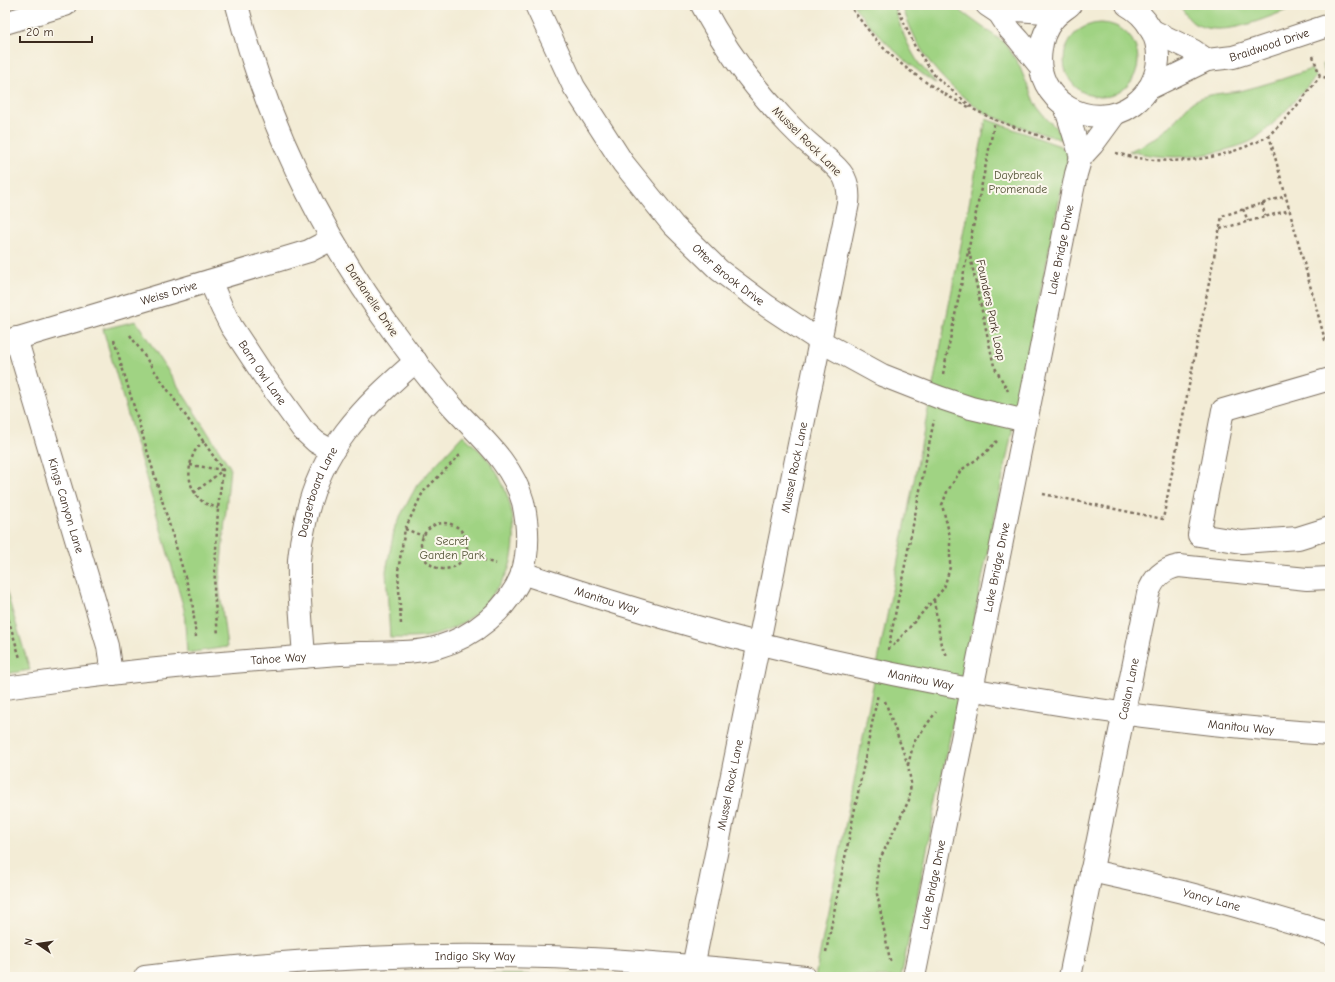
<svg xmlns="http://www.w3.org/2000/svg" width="1335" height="982" viewBox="0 0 1335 982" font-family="'Comic Neue',sans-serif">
<rect width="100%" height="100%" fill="#fbf7ec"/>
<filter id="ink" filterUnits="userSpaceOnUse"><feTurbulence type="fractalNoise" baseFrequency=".025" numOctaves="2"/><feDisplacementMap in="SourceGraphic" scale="8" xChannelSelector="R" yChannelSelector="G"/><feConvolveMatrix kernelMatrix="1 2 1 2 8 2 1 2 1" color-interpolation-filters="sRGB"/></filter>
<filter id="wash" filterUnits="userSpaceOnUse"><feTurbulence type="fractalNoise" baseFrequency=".012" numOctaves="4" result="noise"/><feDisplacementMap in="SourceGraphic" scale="16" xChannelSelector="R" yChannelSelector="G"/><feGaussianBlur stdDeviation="0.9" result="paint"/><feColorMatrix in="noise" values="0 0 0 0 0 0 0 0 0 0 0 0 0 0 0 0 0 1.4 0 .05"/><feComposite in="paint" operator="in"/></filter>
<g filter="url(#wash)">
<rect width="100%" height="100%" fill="#f3ecd6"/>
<path fill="#a0d383" stroke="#6e7e50" d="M853 5H894C899 25 908 48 920 65 925 71 932 77 936 84 904 62 877 36 853 5Z
M902 5H953L959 10 1006 44 1019 65 1035 104 1046 118 1059 131 1063 140C1040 133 1016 126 994 117 984 113 974 105 966 99 932 72 915 45 902 5Z
M1179 5H1295V7C1267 17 1224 39 1195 24 1188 20 1184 11 1179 5Z
M1064 60a37 37 0 1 1 74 0a37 37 0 1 1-74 0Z
M1330 62V77L1325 75 1323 64Z
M1311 69 1316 77C1297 97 1279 121 1256 138 1248 144 1235 147 1225 150 1192 159 1162 159 1129 151 1144 145 1158 138 1170 126 1180 117 1185 104 1198 99 1211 93 1227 93 1240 91 1264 85 1287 78 1311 69Z
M986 119 1060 146 1069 152 901 977H815Z
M136 321 230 467 219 585 227 647 187 653 184 609 103 329Z
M463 435C472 444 482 452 489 461 511 490 521 533 509 568 505 579 497 589 490 598 477 614 460 627 441 633 424 639 407 638 390 638L386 571 395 526 417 485Z
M5 587 30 670 5 674Z
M448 974 587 975V977H448Z"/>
</g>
<g filter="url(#ink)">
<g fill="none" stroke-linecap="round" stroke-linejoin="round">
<defs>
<g id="minor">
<path id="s1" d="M536 5 574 87 623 163 673 225 719 270 767 306 820 341 882 375 938 397 971 408 1026 421"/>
<path d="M987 5 999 13 1010 30 1019 40 1040 66"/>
<path d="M1070 5C1064 10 1057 14 1052 21 1046 29 1042 39 1041 49 1032 101 1092 135 1134 104 1148 94 1157 77 1158 60 1159 37 1147 16 1127 5"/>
<path d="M999 13 1016 10 1059 13"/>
<path d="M5 23 65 5"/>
<path d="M1151 30 1194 51 1207 60"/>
<path id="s2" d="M1148 89 1207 60 1233 57 1246 53 1330 25"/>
<path d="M1065 106 1081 157"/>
<path id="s3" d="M210 281 222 308 231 326 266 379 303 430 316 442 332 451"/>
<path id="s4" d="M16 338 108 646 112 674"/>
<path id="s5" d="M5 342 309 251 332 239"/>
<path d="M1330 379 1223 410 1199 535 1242 542 1298 538 1330 528"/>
<path id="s6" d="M522 573C601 599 680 624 761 644 947 690 1138 722 1330 734"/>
<path id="s7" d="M304 657C302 625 298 592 299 560 300 547 302 535 305 523 319 450 362 408 416 361"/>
<path id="s8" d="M5 688C99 674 193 664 287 658 312 656 336 654 360 653 386 652 413 654 438 647 473 637 509 609 522 574 529 552 528 525 523 502 512 462 479 436 452 406 431 382 411 356 392 330 320 232 267 123 237 5"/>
<path id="s9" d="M1091 871C1172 888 1252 909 1330 934"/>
<path id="s10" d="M145 977C299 957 456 951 610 960 675 964 740 970 805 977"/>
<path id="s11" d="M691 977 848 203C849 194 848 185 844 177 837 165 823 156 813 147 802 138 792 128 782 117 751 84 723 45 702 5"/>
<path id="s12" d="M914 977 1076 174 1081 157 1093 144 1115 114"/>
<path id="s13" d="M1070 977 1148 594C1153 578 1163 569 1179 566L1307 579 1330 578"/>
</g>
</defs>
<use href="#minor" stroke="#7b6e5e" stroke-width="24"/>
<path stroke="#7b6e5e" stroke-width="2.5" stroke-dasharray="3 3" stroke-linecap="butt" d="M849 5C858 17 868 30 878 42 900 67 941 94 971 108
M898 5 899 11 915 47 935 76 975 110 995 120 1051 140
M1313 56 1320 76
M1269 135 1325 340 1330 339
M1116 153C1158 165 1205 163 1245 147 1254 143 1263 140 1270 134 1288 118 1306 95 1320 76L1330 79
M1262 203 1265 216
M1243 209 1248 221
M1220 229 1290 210
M969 251 994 366 1008 391
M130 335 223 470 218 508 214 591 218 635
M114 340 192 600 196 637
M943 374 995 120
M204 441C201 444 196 448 194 453 186 470 188 490 203 502 207 505 213 506 218 508
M190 465 223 470
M194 493 223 470
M1043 494 1163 519 1222 216 1286 196
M421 546a23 23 0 1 1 46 0a23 23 0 1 1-46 0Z
M405 529 423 536
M466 554 496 564
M934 600 941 645 948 657
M5 608 20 658
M401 624 398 571 405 529 423 492 461 454
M893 646 944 588 950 567V536L942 505 947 492 961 470 983 455 997 441
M888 650 934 420
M885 701 908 765 911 783 909 800 878 863 877 894 890 960 892 963
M908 765 914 742 936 712
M826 952 878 694"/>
<use href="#minor" stroke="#fff" stroke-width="22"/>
</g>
</g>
<g text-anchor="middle" stroke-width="4" stroke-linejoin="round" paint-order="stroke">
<g font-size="12" fill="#3b2a1e" stroke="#fbf7ec">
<text dy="4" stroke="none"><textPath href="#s2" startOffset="130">Braidwood Drive</textPath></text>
<text transform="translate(807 141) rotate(45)" y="4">Mussel Rock Lane</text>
<text dy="4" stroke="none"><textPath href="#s12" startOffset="742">Lake Bridge Drive</textPath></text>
<text dy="4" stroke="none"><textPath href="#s1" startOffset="335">Otter Brook Drive</textPath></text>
<text dy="4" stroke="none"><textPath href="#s5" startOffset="171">Weiss Drive</textPath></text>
<text transform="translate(372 300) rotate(56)" y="4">Dardanelle Drive</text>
<text transform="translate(991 310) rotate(78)" y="4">Founders Park Loop</text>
<text dy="4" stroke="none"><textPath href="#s3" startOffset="106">Barn Owl Lane</textPath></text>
<text dy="4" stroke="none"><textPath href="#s11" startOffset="520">Mussel Rock Lane</textPath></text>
<text dy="4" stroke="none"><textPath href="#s7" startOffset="168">Daggerboard Lane</textPath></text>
<text dy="4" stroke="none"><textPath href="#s4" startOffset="175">Kings Canyon Lane</textPath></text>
<text dy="4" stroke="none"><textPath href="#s12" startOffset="418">Lake Bridge Drive</textPath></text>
<text dy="4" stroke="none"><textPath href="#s6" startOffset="89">Manitou Way</textPath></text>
<text dy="4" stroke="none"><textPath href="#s8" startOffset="275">Tahoe Way</textPath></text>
<text dy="4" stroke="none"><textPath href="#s6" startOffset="413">Manitou Way</textPath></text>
<text dy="4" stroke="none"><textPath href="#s13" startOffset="294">Caslan Lane</textPath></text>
<text dy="4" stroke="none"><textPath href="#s6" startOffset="737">Manitou Way</textPath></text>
<text dy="4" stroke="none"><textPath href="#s11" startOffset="196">Mussel Rock Lane</textPath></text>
<text dy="4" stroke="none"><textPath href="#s12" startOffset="94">Lake Bridge Drive</textPath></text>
<text dy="4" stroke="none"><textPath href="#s9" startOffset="124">Yancy Lane</textPath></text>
<text dy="4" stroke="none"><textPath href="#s10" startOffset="331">Indigo Sky Way</textPath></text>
</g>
<g font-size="12" fill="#545437" stroke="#fbf7ec">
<text x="1018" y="179">Daybreak<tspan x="1018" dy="14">Promenade</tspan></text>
<text x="452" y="545">Secret<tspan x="452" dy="14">Garden Park</tspan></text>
</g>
</g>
<rect width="1335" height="982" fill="none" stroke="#fbf7ec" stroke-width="20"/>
<g transform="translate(38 944) rotate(283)" stroke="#fbf7ec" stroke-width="3" paint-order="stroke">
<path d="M0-3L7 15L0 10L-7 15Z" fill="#3b2a1e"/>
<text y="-6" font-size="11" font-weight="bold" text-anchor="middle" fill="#3b2a1e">N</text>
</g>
<path d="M20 36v6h72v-6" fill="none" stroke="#3b2a1e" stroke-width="2"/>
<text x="26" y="36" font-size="12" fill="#3b2a1e" stroke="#fbf7ec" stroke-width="3" paint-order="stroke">20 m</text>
</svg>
